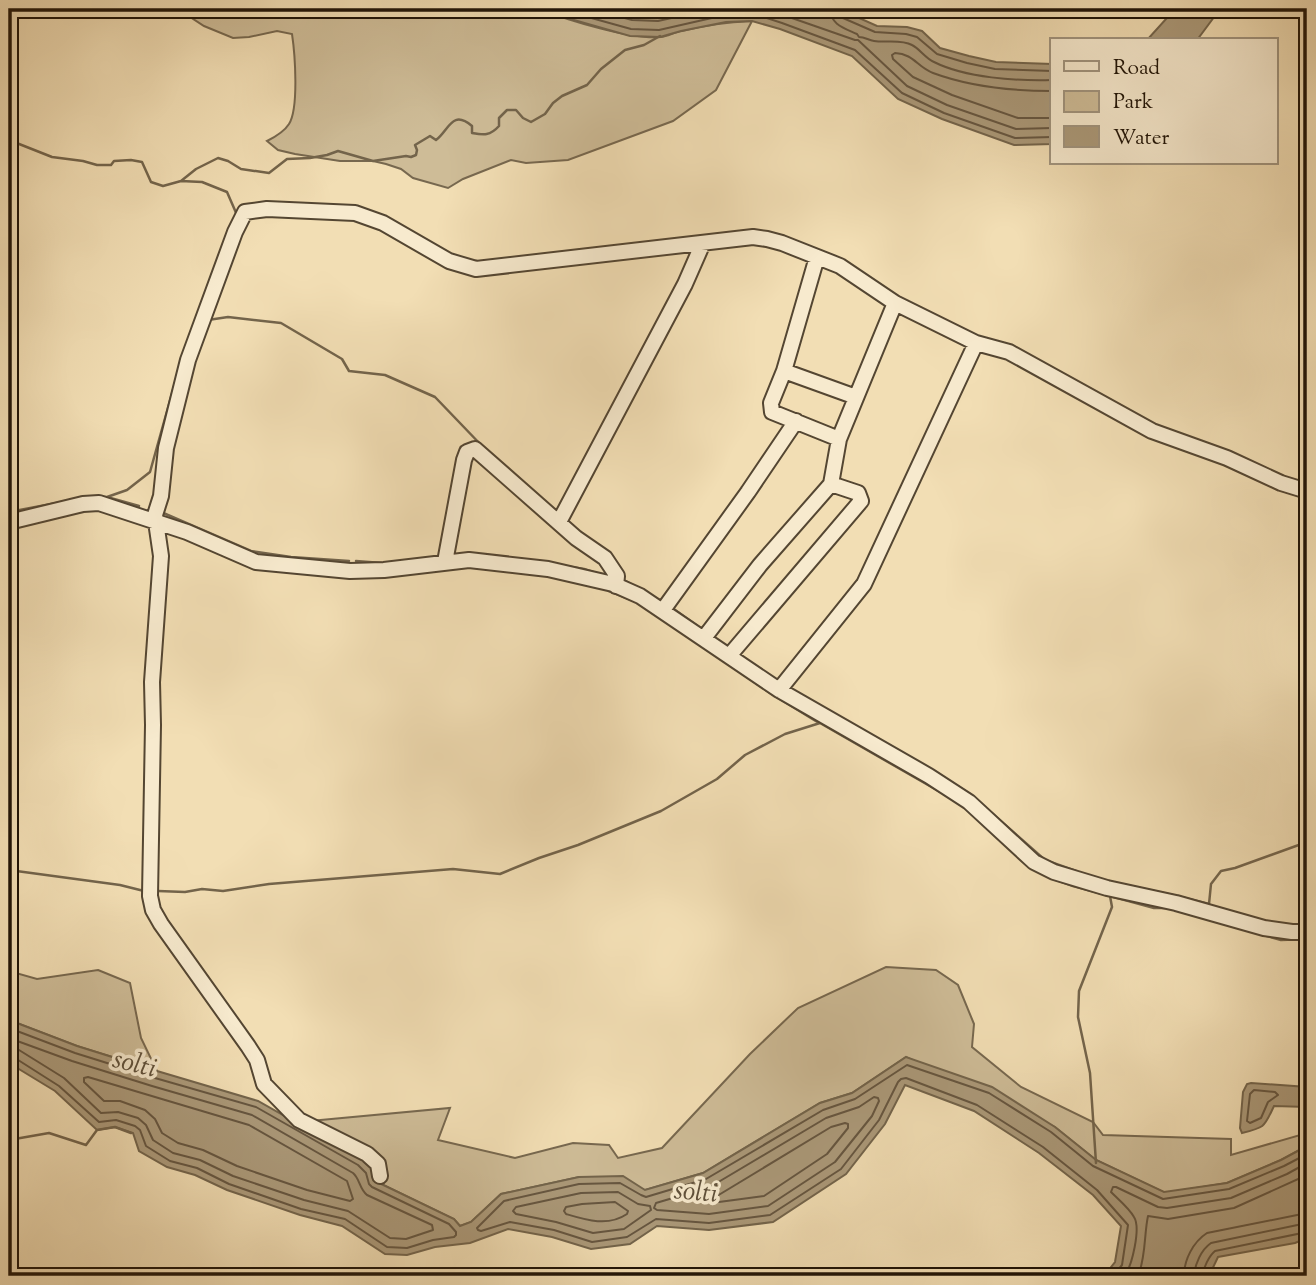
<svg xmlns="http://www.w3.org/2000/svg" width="1316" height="1285" viewBox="0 0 1316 1285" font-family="'Sorts Mill Goudy',serif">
<rect width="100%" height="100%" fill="#f2deb4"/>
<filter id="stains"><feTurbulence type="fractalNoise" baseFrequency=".00286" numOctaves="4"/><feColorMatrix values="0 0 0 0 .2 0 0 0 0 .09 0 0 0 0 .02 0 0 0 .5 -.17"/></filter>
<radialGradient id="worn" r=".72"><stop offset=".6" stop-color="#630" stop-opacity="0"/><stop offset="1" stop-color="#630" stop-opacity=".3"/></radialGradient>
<path fill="#cebc97" stroke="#77684f" stroke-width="2" d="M178 9H540C567 20 632 40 661 37 668 36 675 32 682 31 705 25 728 22 752 21L716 90 673 121 568 160 526 163 511 160 463 179 448 188 413 178 401 169 386 164 373 161H340L295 154 278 150 267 141C275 137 284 132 289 124 299 108 295 54 292 34L277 31 249 37 233 38 204 26Z
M886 967 936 970 958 985 974 1024 972 1047 1021 1087 1093 1122 1103 1135 1231 1139V1155L1307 1133V1146L1281 1160 1227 1183 1165 1193 1096 1160 1055 1127 906 1057 852 1093 820 1103 703 1173 645 1190 579 1177 501 1194 471 1222 460 1226 454 1219 375 1181 299 1122 450 1108 438 1140 515 1158 573 1143 609 1145 618 1158 662 1148 750 1054 798 1008Z
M98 970 130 983 141 1038 157 1071 77 1046 9 1020V971L37 979Z"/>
<path fill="#ab9979" stroke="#73644b" stroke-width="2" d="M540 9H839L877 26 907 27 922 31 940 48 969 56 996 62 1052 64V144L1014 145 942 119 898 99 852 56 780 29 752 21 726 22 681 31 660 37 630 36 553 14Z
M1175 9H1220L1197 40H1147Z
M9 1020 77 1046 157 1071 258 1101 362 1160 373 1169 375 1181 454 1219 460 1226 471 1222 501 1194 579 1177 623 1176 645 1190 703 1173 820 1103 852 1093 906 1057 992 1087 1055 1127 1096 1160 1164 1192 1227 1183 1281 1160 1307 1146V1238L1295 1243 1218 1257 1209 1276H1104L1115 1262 1121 1226 1093 1195 1039 1153 974 1111 905 1085 885 1124 846 1174 773 1222 709 1230 657 1226 630 1244 591 1249 552 1237 508 1229 470 1243 435 1247 407 1255 385 1254 342 1226 300 1215 227 1190 195 1175 167 1167 139 1151 133 1133 115 1127 97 1130 55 1091 9 1063Z
M1251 1083 1307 1087V1107L1274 1106C1264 1127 1266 1127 1242 1133L1240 1128 1243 1092 1247 1084Z"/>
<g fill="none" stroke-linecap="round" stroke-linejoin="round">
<path stroke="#665640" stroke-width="2" d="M559 9 631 29 659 30 725 15 754 14 782 23 855 50 902 93 944 113 1015 138 1052 137
M592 9 632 20 658 21 712 9
M766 9 855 40H858L907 86 947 105 1016 129 1052 128
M830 9C831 25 844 28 857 34L859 37C865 37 868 40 874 41 886 43 901 39 912 45 920 49 925 58 934 62 966 78 1016 81 1052 80
M839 9V14L843 18 875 32 906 34 917 37 937 54 967 63 995 69 1052 71
M1052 91C1011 91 971 87 933 73 917 67 914 54 895 53L892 55 893 59 913 77 952 95 1018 118H1052
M9 1028 75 1053 155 1078 256 1107 358 1165 366 1173 369 1184 372 1187 449 1224 456 1232V1235L454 1237 433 1240 407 1248 387 1247 345 1219 301 1209 229 1184 197 1168 170 1161 146 1146 140 1130 135 1126 116 1120 99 1122 59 1086 15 1058 9 1057
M9 1038 72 1061 152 1086 252 1115 353 1173C360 1179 359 1188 367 1195L432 1225 433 1230 406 1239 390 1238 348 1211 304 1200 233 1176 200 1160 173 1153 153 1140 146 1125 138 1118 118 1112 101 1113 64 1078 19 1050 9 1048
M88 1077 249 1125 347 1181 353 1199 350 1201 307 1190 237 1166 203 1150 178 1143 162 1133 155 1119 145 1110 120 1101H104L84 1082V1078Z
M1254 1090 1275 1092 1278 1095 1268 1102 1261 1118 1250 1123 1247 1121 1250 1094Z
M874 1097 878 1098 879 1101 872 1116 835 1162 768 1206 709 1214 657 1210 654 1208 656 1203 710 1187 826 1118 859 1107Z
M845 1123 848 1124V1128L827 1154 764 1196 719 1202 715 1200 717 1196 831 1127Z
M618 1192 638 1204 650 1206 651 1210 624 1229 593 1233 556 1222 516 1214 513 1211 516 1207 581 1193Z
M615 1202 628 1211 627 1214C608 1227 586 1220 566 1214L564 1211 566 1207 582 1204Z
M1113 1276 1122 1265 1128 1225 1097 1190 1043 1147 977 1105 906 1078 901 1079 898 1082 879 1120 841 1169 770 1215 709 1223 656 1219 627 1237 592 1242 554 1230 510 1222 481 1231 478 1230 477 1228 504 1201 579 1184 620 1183 641 1195 646 1197 706 1179 823 1110 855 1099 907 1065 989 1093 1051 1132 1093 1166 1163 1199 1229 1189 1284 1166 1307 1154
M1124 1276C1132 1267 1141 1228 1134 1217 1129 1208 1119 1200 1111 1192L1113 1187H1116L1158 1207 1167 1208 1231 1198 1287 1174 1307 1163
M1138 1276C1146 1257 1144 1234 1148 1216L1168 1219 1234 1208 1307 1175
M1184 1276C1184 1260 1193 1242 1207 1233L1307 1213
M1194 1276C1195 1264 1201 1250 1211 1243L1307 1223
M1203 1276C1203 1268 1209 1256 1215 1251L1307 1232"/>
<path stroke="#73644b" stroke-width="2.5" d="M9 140 52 157 83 161 97 165H111L114 161 131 160 142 162 151 182 163 186 181 181 196 169 218 158 228 161 241 169 269 173 287 159 310 158 327 155 338 151 373 161 406 156 411 157 416 155 417 150 415 145 430 136 436 140C449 130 452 109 472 126V133C484 135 490 136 499 126V118L507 110H516L523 118 531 122 545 114 553 103 562 96 587 85 601 69 625 50 644 45 660 36
M181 181 202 182 227 192 237 215
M208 320 228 317 281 323 342 359 349 371 385 375 435 397 483 447
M102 497H107L139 506
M107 497 127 490 150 472 176 379
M9 512 67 501
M161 512 251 551 291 557 349 561
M492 556 506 557
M413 560 441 556
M356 561 382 563
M565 566 584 569 602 575
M622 579 640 589
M609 591 639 603
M646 592 661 601
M671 607 703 630
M714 654 770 693 819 723
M937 773 970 794 1045 860 1076 871
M9 870 120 885 144 891
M1051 878 1073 886 1110 896 1112 907 1079 991 1078 1017 1090 1073 1096 1163
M1126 885 1177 896 1209 904 1211 884 1221 871 1235 868 1307 842
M158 891 185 892 202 889 223 891 269 884 453 869 500 874 539 858 578 845 661 811 717 779 745 755 785 734 820 723 942 793
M1110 896 1154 908H1165
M1232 926 1281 940 1307 939
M9 1140 49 1133 86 1145 97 1130 115 1127 131 1133"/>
<defs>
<path id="minor" d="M817 257 784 371 771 403 772 412 839 439
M784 371 856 397
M9 522 83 504 99 503 187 532 256 562 350 571 384 570 469 560 548 569 613 584 640 596 779 690 929 776 969 802 1034 862 1054 872 1107 888 1176 903 1264 928 1292 932H1307
M559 522 685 284 703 243
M445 562 464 460 467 452 475 449 576 538 605 558 617 576 616 586
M663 610 748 492 796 421
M704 638 760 565 831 484 839 439 895 303
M729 656 861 501 858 493 831 484
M779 690 864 584 976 343
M380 1176 378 1164 367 1154 299 1120 264 1084 257 1060 248 1046 161 924 153 910 150 896 153 725 152 682 161 556 155 515 161 496 166 448 188 360 235 232 245 212 267 209 355 213 383 223 449 261 476 269 753 237 767 239 782 243 840 266 895 303 976 343 1009 352 1152 431 1227 458 1281 483 1307 491"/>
</defs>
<use href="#minor" stroke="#544632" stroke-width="18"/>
<use href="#minor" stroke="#f7eace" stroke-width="14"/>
</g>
<g text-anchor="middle" stroke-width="7" stroke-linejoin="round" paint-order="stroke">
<g font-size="28" font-style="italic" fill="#5f503a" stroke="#f7eace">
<text transform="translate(135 1062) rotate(14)" y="10">solti</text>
<text transform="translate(696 1190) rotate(5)" y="10">solti</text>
</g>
</g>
<rect width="1316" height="1285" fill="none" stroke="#f2deb4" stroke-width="35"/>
<rect x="10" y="10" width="1295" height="1264" fill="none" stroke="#201407" stroke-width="3.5"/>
<rect x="18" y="18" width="1281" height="1250" fill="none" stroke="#201407" stroke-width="2"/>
<rect x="1050" y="38" width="228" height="126" fill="#f7eace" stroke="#a1947e" stroke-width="2"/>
<rect x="1064" y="61" width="35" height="10" fill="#f7eace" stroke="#a1947e" stroke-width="2"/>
<text x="1113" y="74" font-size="21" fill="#201407">Road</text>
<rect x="1064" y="91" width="35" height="21" fill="#cebc97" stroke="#a1947e" stroke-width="2"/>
<text x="1113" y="108" font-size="21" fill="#201407">Park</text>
<rect x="1064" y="126" width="35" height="21" fill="#ab9979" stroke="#a1947e" stroke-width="2"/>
<text x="1113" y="144" font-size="21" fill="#201407">Water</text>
<rect width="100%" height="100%" filter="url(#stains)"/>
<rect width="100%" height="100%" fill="url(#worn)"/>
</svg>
